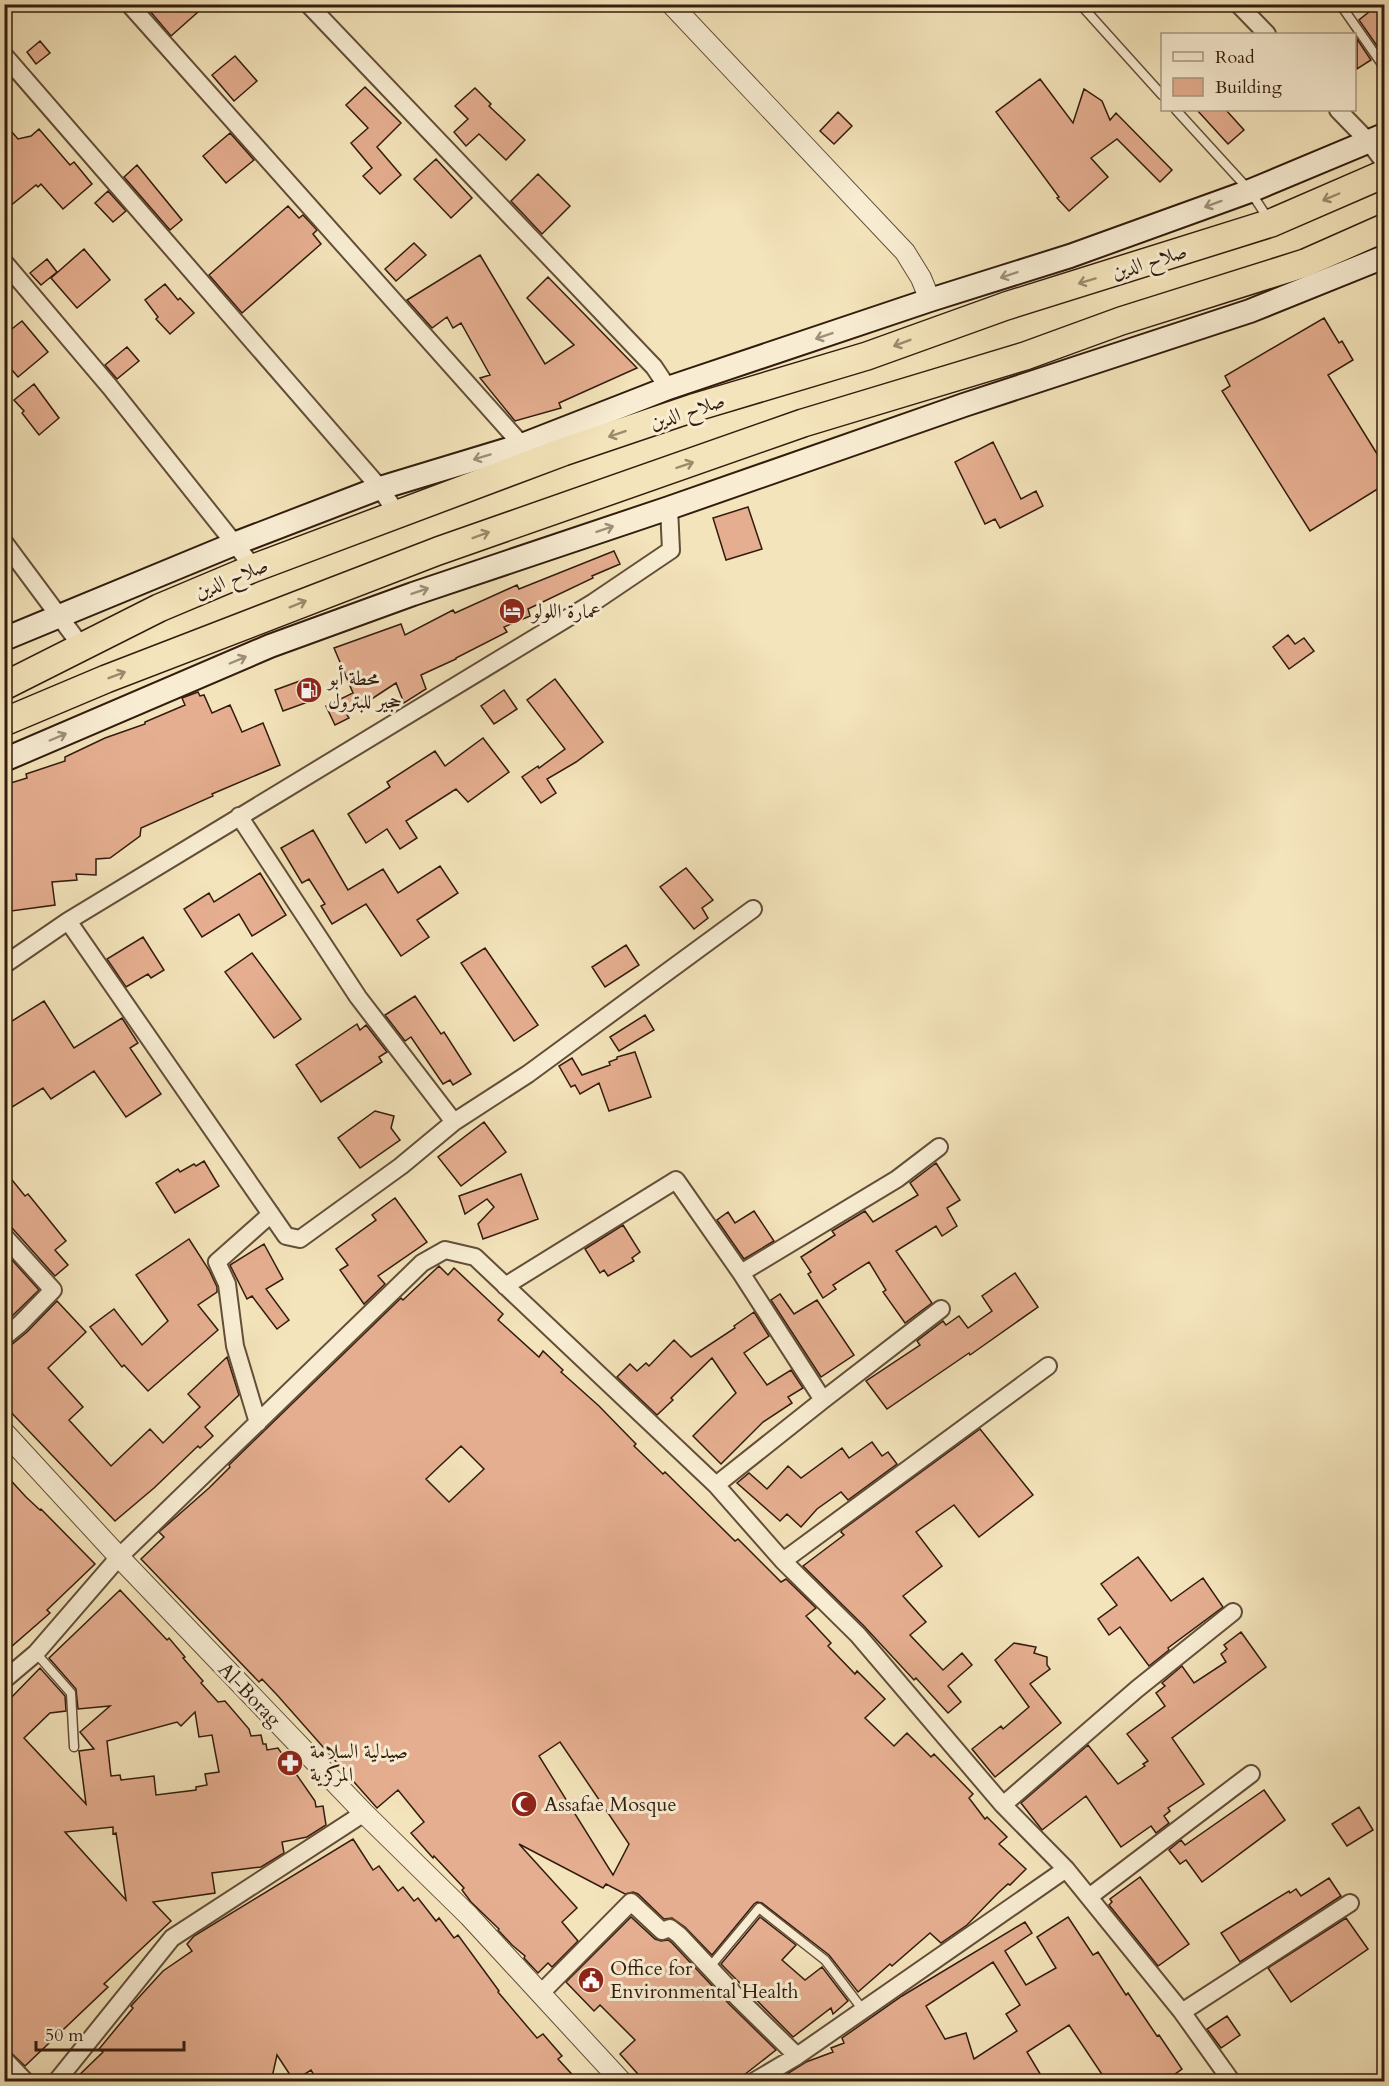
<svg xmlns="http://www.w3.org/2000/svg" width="1389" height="2086" viewBox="0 0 1389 2086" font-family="Cardo,Amiri,serif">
<rect width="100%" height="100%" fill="#f4e4bb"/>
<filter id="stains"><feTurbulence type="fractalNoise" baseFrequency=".00333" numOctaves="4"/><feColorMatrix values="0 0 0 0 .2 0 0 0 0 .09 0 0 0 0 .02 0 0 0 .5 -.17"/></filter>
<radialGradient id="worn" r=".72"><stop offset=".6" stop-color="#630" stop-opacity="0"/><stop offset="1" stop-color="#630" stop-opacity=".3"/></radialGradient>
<path fill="#e5ae90" stroke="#331c0d" stroke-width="1.5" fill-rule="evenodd" d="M144 4H207L171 36Z
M1379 4H1384V51L1382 53 1359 20Z
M1357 39 1371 60 1357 69Z
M40 41 50 53 36 64 27 52Z
M235 56 257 81 234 101 212 75Z
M1040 79 1073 123 1084 89 1102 101 1110 120 1116 113 1172 170 1160 182 1117 139 1091 158 1108 177 1069 211 1057 198 1059 197 996 112Z
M365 87 401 123 377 147 401 175 380 194 363 176 372 168 351 143 368 128 346 105Z
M475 88 491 104 489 106 525 140 506 160 479 134 466 146 454 132 468 119 455 106Z
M1197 110H1226L1244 130 1228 144Z
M838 112 852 126 834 144 820 131Z
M4 123 18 139 31 136 39 129 70 165 74 162 92 184 63 209 41 184 38 187 36 185 4 211Z
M230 133 254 160 226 183 203 156Z
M436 159 472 198 451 218 414 179Z
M137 165 182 220 170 230 124 177Z
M538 174 570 206 542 234 511 201Z
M108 191 126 211 113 222 95 203Z
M288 206 299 218 303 215 317 230 313 234 321 244 242 313 209 275Z
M414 243 426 255 396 281 385 269Z
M84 249 110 280 77 308 51 278Z
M480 255 545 364 574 345 527 298 548 277 637 368 559 403 561 408 515 421 480 378 490 375 461 323 453 328 447 317 432 328 407 300Z
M47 259 57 272 41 285 30 273Z
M165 284 178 300 180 298 194 313 170 334 156 319 158 317 145 300Z
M1324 318 1339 343 1342 341 1353 360 1328 375 1384 465V485L1310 531 1222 391 1230 386 1225 376Z
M22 321 48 352 18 377 4 361V335Z
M127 347 139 361 117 379 105 365Z
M34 384 59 418 39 435 22 413 24 411 14 400Z
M993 442 1021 499 1036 491 1043 506 1000 528 995 519 985 524 955 462Z
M748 507 762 549 726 560 713 518Z
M614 551 620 564 592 576 593 578 528 609 530 616 504 627 507 632 456 658V659L421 675 426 689 404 703 396 683 347 715 349 718 335 725 326 706 353 693 334 648 401 624 405 635 453 610 455 613 517 585 519 589Z
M1288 635 1295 644 1304 638 1314 651 1289 669 1273 647Z
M308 678 316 699 283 711 275 690Z
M555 679 603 742 576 762 547 779 556 793 541 803 522 777 538 766 539 768 565 749 527 700Z
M504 690 517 709 494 724 481 706Z
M198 692 200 696 204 695 212 713 230 705 242 732 263 723 280 765 212 794 213 796 141 828 140 836 110 858 96 859V875L76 874 77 880 52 882 55 905 4 912V785L27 778 26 774 65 761V757L105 738 145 724V722L185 705 182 698Z
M483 738 509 772 468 802 456 789 406 821 417 838 400 849 387 829 366 843 348 814 390 787 387 782 435 751 445 766Z
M313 830 348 890 383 869 398 893 440 866 458 893 417 920 429 937 401 956 366 904 332 924 321 906 325 904 309 879 302 883 281 848Z
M686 868 713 900 702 908 708 918 694 929 660 887Z
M260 873 286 915 252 936 239 914 202 937 184 909 209 893 214 902Z
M143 937 164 970 151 978 148 974 126 987 107 959Z
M626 945 639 965 605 987 592 967Z
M485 948 538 1025 514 1041 461 963Z
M252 953 301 1019 274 1038 225 972Z
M415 996 441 1034 444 1032 471 1074 453 1085 450 1080 443 1084 411 1037 405 1041 385 1015Z
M44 1001 74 1048 122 1018 138 1043 130 1048 161 1094 126 1117 94 1071 51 1099 43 1088 4 1112V1026Z
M645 1015 654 1030 619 1051 610 1037Z
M357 1024 360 1030 366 1025 387 1052 379 1057 382 1062 321 1102 296 1065Z
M635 1052 651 1097 609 1111 599 1083 580 1094 575 1085 571 1087 559 1066 572 1058 582 1075 610 1065 609 1062 617 1059V1057Z
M375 1111 394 1116 391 1128 400 1140 360 1168 338 1138Z
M484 1122 506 1152 461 1186 438 1157Z
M204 1161 219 1186 175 1213 156 1183 178 1169 180 1172 194 1164 196 1166Z
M936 1163 960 1200 947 1208 957 1226 942 1236 936 1226 896 1251 932 1303 905 1323 883 1292 886 1290 869 1262 833 1285 836 1289 823 1298 808 1274 811 1272 801 1257 835 1235 832 1231 865 1211 873 1222 918 1195 910 1183Z
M4 1170 25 1196 28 1194 66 1241 55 1250 68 1265 55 1276 4 1219Z
M521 1174 538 1219 483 1239 478 1224 494 1207 487 1199 465 1214 459 1196Z
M395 1198 427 1242 378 1276 385 1284 364 1304 340 1270 348 1265 336 1249 376 1220 372 1215Z
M754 1211 774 1241 744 1259 717 1220 728 1212 735 1223Z
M623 1225 640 1252 632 1258 634 1261 608 1276 604 1270 600 1273 585 1249Z
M189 1239 209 1270 217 1287V1292L198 1305 218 1330 148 1391 124 1365 122 1367 90 1327 114 1309 142 1345 168 1321 136 1275Z
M264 1244 283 1279 266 1289 289 1320 277 1329 252 1296 247 1299 230 1265Z
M12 1260 39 1290 10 1318 4 1312V1267Z
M439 1266 448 1275 454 1268 503 1314 498 1320 539 1357 543 1351 563 1370 561 1372 599 1406 636 1444 634 1446 663 1474 665 1472 735 1541 738 1539 781 1582 786 1579 816 1608 806 1616 831 1643 828 1646 855 1674 857 1671 885 1699 865 1718 894 1746 907 1733 931 1757 934 1754 973 1794 969 1798 985 1819 987 1817 1007 1837 999 1844 1026 1869 1010 1885 1008 1884 998 1893 967 1925 941 1943 930 1933 892 1966 890 1964 858 1992 829 1955 762 1903 757 1902 754 1904 712 1955 685 1927 672 1918 664 1919 638 1894 633 1892 625 1894 606 1884 603 1888 519 1844 577 1908 562 1922 578 1941 552 1967 548 1963 538 1973 524 1958 525 1956 512 1945 498 1930 499 1929 471 1902 462 1890 464 1888 434 1856 433 1858 411 1833 424 1822 398 1790 377 1808 278 1696 262 1679 259 1682 141 1559 164 1537 159 1532 209 1488 230 1467 229 1465 401 1298 403 1300ZM461 1446 484 1469 449 1502 426 1479ZM560 1742 629 1844 613 1875 539 1756Z
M1015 1273 1038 1307 970 1355 969 1353 887 1409 866 1381 920 1345 917 1341 943 1321 946 1325 959 1316 968 1328 992 1311 982 1296Z
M780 1294 794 1314 817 1300 854 1355 821 1377 771 1300Z
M57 1301 86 1332 48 1368 83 1407 69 1420 111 1466 150 1429 163 1443 200 1407 188 1394 227 1357 239 1395 205 1427 213 1436 200 1448 198 1446 154 1488 115 1521 4 1405V1347L11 1345 27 1332Z
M754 1312 769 1336 744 1353 767 1385 791 1370 803 1388 788 1397 792 1403 763 1422 721 1464 693 1436 736 1393 712 1358 671 1398 673 1400 657 1415 617 1377 630 1364 637 1371 646 1363 649 1366 674 1340 691 1357 735 1328 734 1326Z
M980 1429 1033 1495 979 1537 954 1505 916 1532 942 1566 903 1596 926 1622 910 1635 943 1670 962 1653 972 1665 948 1686 961 1702 948 1713 916 1678 914 1680 863 1625 803 1566 844 1535 841 1532 842 1530Z
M872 1442 882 1456 888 1452 897 1464 848 1500 841 1492 817 1509 801 1527 787 1514 780 1521 737 1483 749 1473 767 1489 788 1466 801 1478 842 1448 849 1458Z
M4 1473 26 1497 40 1510 41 1509 95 1564 47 1610 50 1613 4 1653Z
M1138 1557 1171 1601 1203 1578 1223 1607 1168 1648 1169 1650 1149 1666 1120 1627 1109 1635 1098 1619 1117 1605 1101 1584Z
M120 1590 167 1640 169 1638 185 1657 183 1658 203 1681 201 1683 218 1702 225 1701 249 1729 251 1736 261 1735 263 1744H266L267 1750 278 1748 315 1801 316 1807 323 1806 326 1825 307 1837 282 1842 284 1853 261 1867 212 1873 215 1893 153 1902 171 1921 104 1984 108 1987 25 2066 4 2046V1705L40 1668 65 1696 66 1711 50 1713 24 1738 86 1804 79 1751 94 1749 80 1732 110 1706 78 1709 76 1689 49 1658ZM195 1712 199 1737 212 1735 219 1772 205 1774 207 1785 196 1787V1790L156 1795 154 1776 121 1780 120 1775 111 1776 107 1741 177 1722 181 1726ZM113 1827V1834L116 1833 126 1900 65 1832Z
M1241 1632 1266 1667 1172 1738 1204 1784 1168 1808 1170 1811 1164 1816 1169 1823 1156 1833 1151 1826 1121 1847 1086 1796 1042 1830 1039 1826 1021 1803 1088 1745 1118 1784 1145 1766 1143 1764 1148 1761 1127 1734 1165 1706 1156 1693 1165 1686 1162 1683 1182 1666 1194 1683 1226 1662 1221 1654 1227 1649 1224 1645Z
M1014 1643 1036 1647 1034 1653 1047 1657V1665L1050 1669 1030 1684 1061 1723 995 1777 972 1749 1001 1726 1003 1729 1029 1707 995 1660Z
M1264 1790 1285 1820 1202 1882 1186 1860 1180 1864 1169 1850 1181 1840 1185 1845Z
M1359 1807 1373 1830 1347 1846 1332 1824Z
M353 1839 373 1870 379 1866 398 1891 403 1887 414 1901 418 1898 436 1921 439 1918 454 1938 458 1935 499 1991 498 1992 537 2038 543 2034 562 2056 558 2059 579 2082H318L311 2070 294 2081 277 2055 271 2082H72L103 2052 99 2049 133 2008 131 2006 163 1971 192 1951 187 1944 194 1936Z
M1140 1877 1189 1944 1158 1966 1109 1905 1112 1902 1110 1899Z
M1329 1878 1341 1896 1240 1962 1221 1933 1289 1891 1290 1893 1296 1889 1301 1896Z
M631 1917 655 1939 661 1941 668 1940 672 1943 730 2005 776 2050 735 2082H645L620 2054 635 2040 600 2005 594 2011 566 1982Z
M760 1917 796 1945 782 1960 805 1980 822 1967 848 2001 833 2014 831 2008 793 2037 721 1964Z
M1068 1917 1093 1955 1098 1952 1126 1995 1128 1993 1157 2036 1159 2035 1182 2069 1164 2082H1107L1069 2025 1027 2052 1045 2082H774L806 2062 833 2052 831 2048 844 2043 842 2038 902 1996 1025 1922 1032 1933 1005 1951 1026 1985 1056 1968 1037 1937ZM993 1962 1020 2005 1006 2014 1017 2031 974 2059 966 2033 945 2039 926 2006Z
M1346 1918 1368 1949 1291 2002 1268 1968Z
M1227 2016 1240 2035 1221 2048 1207 2029Z"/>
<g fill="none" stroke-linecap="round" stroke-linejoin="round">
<defs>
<path id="service" d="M1080 4 1162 95
M1340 4 1384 67
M1176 110 1250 191 1269 220
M36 1653 71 1693 74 1747
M709 1968 759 1908 825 1960 863 2010"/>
<path id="minor" d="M129 4 522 445
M308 4 654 367 668 388
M1238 4 1267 34
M4 55 380 488 398 515
M1338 110 1369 142 1384 162
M4 262 110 387 254 568
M4 542 82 647
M239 816 358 997 454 1122
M68 921 286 1236 300 1239 401 1166 454 1122 528 1074 753 909
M4 965 68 921 594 602 671 550 669 508
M4 1236 53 1290 20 1324 4 1337
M741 1273 897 1179 939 1147
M505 1286 676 1180 741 1273 823 1400
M258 1423 235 1346 227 1284 217 1262 271 1214
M716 1485 823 1400 941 1309
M783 1561 1048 1366
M4 1680 36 1653 119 1557 422 1263 445 1250 475 1257 716 1485 783 1561 858 1635 1003 1805 1066 1869 1182 2012 1232 2082
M1003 1805 1137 1689 1233 1612
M1089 1897 1251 1774
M540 1994 631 1902 662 1931 670 1928 679 1935 738 1998 797 2056
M1182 2012 1350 1903
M4 2059 26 2082
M56 2082 172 1938 364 1813
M753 2082 797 2056 1066 1869"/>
<path id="tertiary" d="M671 4 905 252 921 278 930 300
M4 1432 119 1557 364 1813 469 1916 622 2082"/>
<path id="secondary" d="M4 639 234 544 377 489 522 445 668 388 930 300 1070 256 1250 191 1384 135
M4 760 270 646 413 594 669 508 964 405 1250 311 1384 257"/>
<path id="trunk" d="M4 686 159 608 254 568 563 452 693 408 867 356 1006 306 1271 223 1384 174
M4 722 106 679 438 551 803 423 1025 356 1121 321 1305 263 1384 228"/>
</defs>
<use href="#service" stroke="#634e38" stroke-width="11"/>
<use href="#minor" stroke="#634e38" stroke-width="20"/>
<use href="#tertiary" stroke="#634e38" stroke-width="22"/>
<use href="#secondary" stroke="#331c0d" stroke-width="26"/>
<use href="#trunk" stroke="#331c0d" stroke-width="30"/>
<use href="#service" stroke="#f8edd3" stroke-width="8"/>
<use href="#minor" stroke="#f8edd3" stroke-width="16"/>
<use href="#tertiary" stroke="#f8edd3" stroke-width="20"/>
<use href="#secondary" stroke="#f8edd3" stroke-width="22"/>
<use href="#trunk" stroke="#f4e4bb" stroke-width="27"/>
</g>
<defs><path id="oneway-shaft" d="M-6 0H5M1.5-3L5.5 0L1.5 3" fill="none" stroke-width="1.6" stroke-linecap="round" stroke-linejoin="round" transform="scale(1.5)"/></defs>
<g stroke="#9d8a6d">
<use href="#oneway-shaft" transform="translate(1331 197) rotate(157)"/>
<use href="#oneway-shaft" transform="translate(1087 281) rotate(163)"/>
<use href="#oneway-shaft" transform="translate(902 343) rotate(159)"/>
<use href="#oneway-shaft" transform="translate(617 434) rotate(161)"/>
<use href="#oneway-shaft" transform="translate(685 465) rotate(-19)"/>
<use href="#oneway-shaft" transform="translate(481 535) rotate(-20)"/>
<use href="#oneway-shaft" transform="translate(298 604) rotate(-22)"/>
<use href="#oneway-shaft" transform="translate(117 675) rotate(-21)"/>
</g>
<g stroke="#9f8f7a">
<use href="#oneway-shaft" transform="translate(1213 204) rotate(160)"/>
<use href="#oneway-shaft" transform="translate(1009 275) rotate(162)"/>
<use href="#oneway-shaft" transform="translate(824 336) rotate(161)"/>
<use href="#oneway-shaft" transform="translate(482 457) rotate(163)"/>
<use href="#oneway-shaft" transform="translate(605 529) rotate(-19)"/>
<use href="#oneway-shaft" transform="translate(420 591) rotate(-19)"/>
<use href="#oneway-shaft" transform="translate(238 660) rotate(-23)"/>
<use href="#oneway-shaft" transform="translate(58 737) rotate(-23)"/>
</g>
<defs>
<symbol id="hotel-disc" viewBox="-11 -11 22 22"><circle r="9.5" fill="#8f2418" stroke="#f8edd3"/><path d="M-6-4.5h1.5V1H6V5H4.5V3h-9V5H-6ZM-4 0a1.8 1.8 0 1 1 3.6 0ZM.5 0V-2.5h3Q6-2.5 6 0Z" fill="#fff"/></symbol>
<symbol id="fuel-disc" viewBox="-11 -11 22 22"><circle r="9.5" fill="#8f2418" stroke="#f8edd3"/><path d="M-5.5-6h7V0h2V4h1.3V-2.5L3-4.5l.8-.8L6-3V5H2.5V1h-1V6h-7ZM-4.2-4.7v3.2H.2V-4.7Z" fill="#fff"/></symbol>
<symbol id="pharmacy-disc" viewBox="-11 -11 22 22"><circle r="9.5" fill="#8f2418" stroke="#f8edd3"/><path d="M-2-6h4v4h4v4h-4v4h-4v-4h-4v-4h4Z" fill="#fff"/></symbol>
<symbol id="mosque-disc" viewBox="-11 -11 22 22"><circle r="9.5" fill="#8f2418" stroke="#f8edd3"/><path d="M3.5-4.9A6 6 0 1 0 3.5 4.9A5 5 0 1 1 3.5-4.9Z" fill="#fff"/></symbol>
<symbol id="civic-disc" viewBox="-11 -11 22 22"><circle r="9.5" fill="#8f2418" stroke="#f8edd3"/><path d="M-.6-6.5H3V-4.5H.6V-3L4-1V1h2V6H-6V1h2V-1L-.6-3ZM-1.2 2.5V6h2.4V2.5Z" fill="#fff"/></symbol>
</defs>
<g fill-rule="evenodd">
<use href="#hotel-disc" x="497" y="596" width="30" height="30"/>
<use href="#fuel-disc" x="294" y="675" width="30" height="30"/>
<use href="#pharmacy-disc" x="275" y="1748" width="30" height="30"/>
<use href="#mosque-disc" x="509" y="1789" width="30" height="30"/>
<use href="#civic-disc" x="576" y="1965" width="30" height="30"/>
</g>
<g text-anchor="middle" stroke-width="6" stroke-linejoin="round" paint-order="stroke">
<g font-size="20" fill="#331c0d" stroke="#f8edd3">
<text transform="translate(1149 261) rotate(-17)" y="7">صلاح الدين</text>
<text transform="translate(687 411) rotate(-18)" y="7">صلاح الدين</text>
<text transform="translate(231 578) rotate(-22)" y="7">صلاح الدين</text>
<text transform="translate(250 1694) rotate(46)" y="7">Al-Borag</text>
</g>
<g font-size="20" fill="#331c0d" stroke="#f8edd3" text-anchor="start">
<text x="532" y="618">عمارة اللولو</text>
<text x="328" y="685">محطة أبو<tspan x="328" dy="23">حجير للبترول</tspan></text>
<text x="310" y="1758">صيدلية السلامة<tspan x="310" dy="23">المركزية</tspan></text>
<text x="544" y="1811">Assafae Mosque</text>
<text x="610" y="1975">Office for<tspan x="610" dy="23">Environmental Health</tspan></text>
</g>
</g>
<rect width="1389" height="2086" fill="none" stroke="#f4e4bb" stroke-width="24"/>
<rect x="6" y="6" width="1377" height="2074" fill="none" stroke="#331c0d" stroke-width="3"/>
<rect x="12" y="12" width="1365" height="2062" fill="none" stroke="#331c0d" stroke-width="1.5"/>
<rect x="1161" y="33" width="195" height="78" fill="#f8edd3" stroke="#a99984" stroke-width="1.5"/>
<rect x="1173" y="52" width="30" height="9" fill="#f8edd3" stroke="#a99984" stroke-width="1.5"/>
<text x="1215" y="63" font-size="18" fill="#331c0d">Road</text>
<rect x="1173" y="78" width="30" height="18" fill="#e5ae90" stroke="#a99984" stroke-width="1.5"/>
<text x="1215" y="93" font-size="18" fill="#331c0d">Building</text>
<path d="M36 2041v9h148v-9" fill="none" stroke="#331c0d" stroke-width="3"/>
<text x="45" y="2041" font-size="18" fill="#331c0d" stroke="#f8edd3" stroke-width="4.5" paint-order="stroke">50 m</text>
<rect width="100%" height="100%" filter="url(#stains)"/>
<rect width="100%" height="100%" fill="url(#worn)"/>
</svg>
